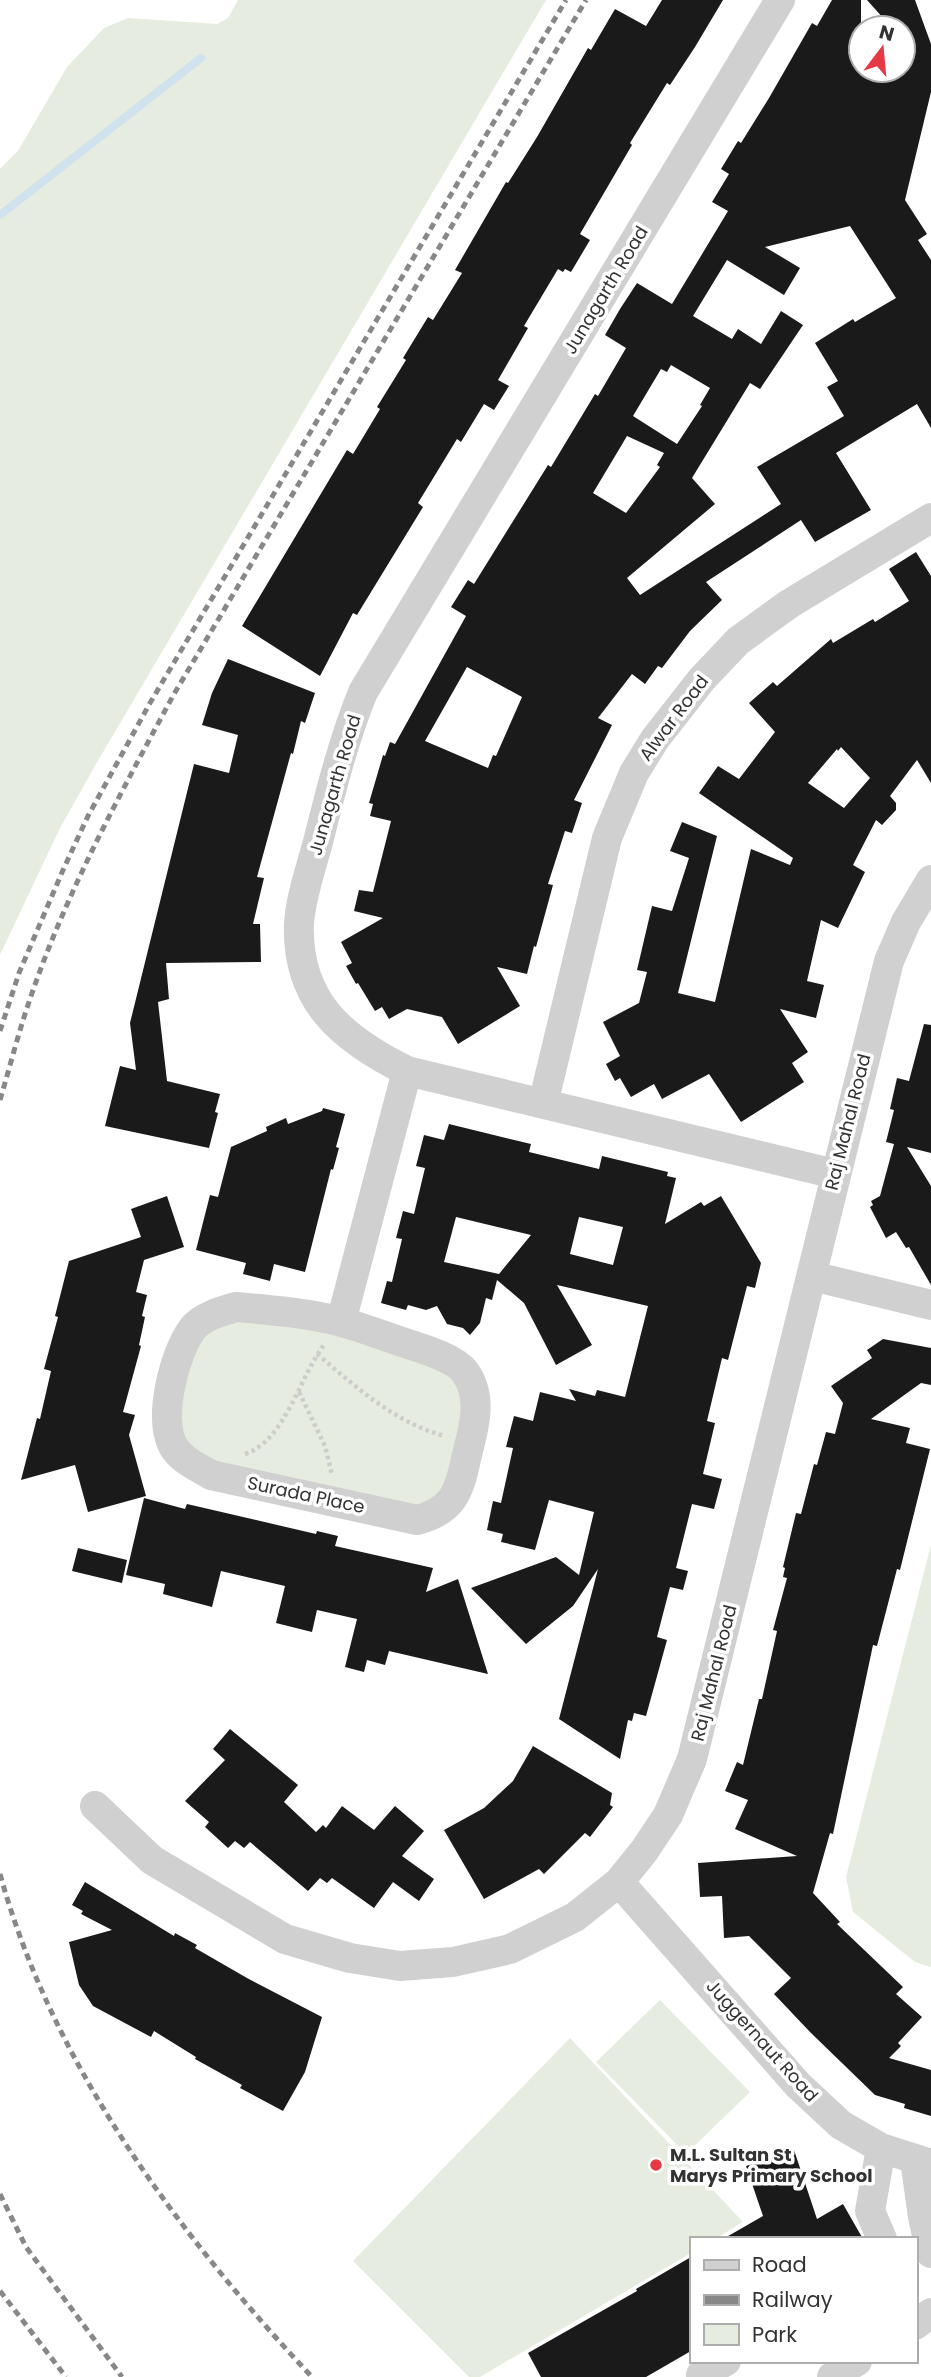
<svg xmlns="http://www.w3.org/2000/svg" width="931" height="2377" viewBox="0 0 931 2377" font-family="Poppins,sans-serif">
<rect width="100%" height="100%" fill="#fff"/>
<path fill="#e6ecdf" d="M238 0H546L96 764 59 830 0 955V169L18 151 67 67 104 28 128 18 217 24 228 18Z
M239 1318 347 1336 416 1354 458 1383 465 1418 442 1492 426 1504 399 1508 221 1466 194 1450 181 1437 177 1399 203 1334Z
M931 1545V1967L915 1962 853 1912 846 1877Z
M660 2000 750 2092 686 2154 596 2062Z
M570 2038 743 2222 715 2239H691V2253L480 2377H469L353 2261Z"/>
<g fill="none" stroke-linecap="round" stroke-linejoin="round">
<path stroke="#cfe2ee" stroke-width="8" d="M0 215 201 58"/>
</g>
<path fill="#1a1a1a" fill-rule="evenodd" d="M662 0H723L695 47 670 85 667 83 630 143 632 145 580 234 590 240 571 272 565 269 563 272 558 269 524 326 528 328 498 380 509 386 494 410 484 404 461 442 457 439 418 503 423 507 357 615 353 613 320 676 242 626 347 450 353 454 380 409 377 407 406 360 403 358 428 317 433 320 462 273 455 270 506 182 508 183 537 137 588 48 591 50 615 9 646 26Z
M832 0H861V70H903V28H892L867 0H915L931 44V92L905 200 927 234 918 240 931 260V428L917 404 836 453 871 510 815 542 801 520 706 582 722 600 690 631 662 668 658 666 645 684 632 674 598 718 612 725 574 800 582 803 572 833 565 831 548 884 553 885 536 947 534 946 527 974 497 967 520 1006 458 1044 442 1017 407 1009 389 1019 382 1007 375 1011 358 983 356 984 346 966 352 963 341 942 383 918 354 911 359 890 373 892 391 821 370 816 373 804 369 803 383 755 385 756 390 742 395 744 466 616 451 607 468 580 474 584 548 465 551 467 595 394 598 396 626 348 605 335 620 309 637 283 672 304 728 211 712 202 729 174 721 169 738 141 741 143 769 98 812 23 817 26ZM850 226 896 298 855 322 853 319 815 343 838 381 827 387 844 416 757 467 781 504 640 595 627 578 715 504 692 478 750 383 760 389 803 325 781 311 761 344 738 329 732 339 693 316 727 260 784 295 800 268 765 247ZM671 365 710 388 700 405 702 406 677 444 633 416 661 369 667 372ZM627 436 664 453 657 465 660 467 626 513 593 493ZM467 667 522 697 496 756 493 755 488 768 425 741Z
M916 552 931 576V783L917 760 890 796 896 803V810L882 825 876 820 853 865 865 872 838 928 821 920 807 981 824 985 816 1018 780 1009 808 1052 792 1063 804 1082 741 1122 709 1074 662 1099 654 1084 631 1097 620 1078 615 1081 606 1064 620 1056 603 1022 639 1003 647 972 637 970 652 906 672 911 689 858 670 851 682 822 717 836 678 993 715 1002 751 849 790 865 793 858 699 793 718 766 739 779 775 732 749 703 773 682 777 686 831 639 833 643 873 619 875 622 909 601 889 569ZM841 747 870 778 844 808 808 783 837 749 838 751Z
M228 659 315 693 305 723 301 721 293 754 291 753 257 877 264 878 253 924H260L261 962 166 963 169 999 158 1002 167 1081 220 1094 215 1112 218 1113 209 1148 105 1126 120 1066 136 1070 130 1023 194 764 229 773 238 735 202 725 212 693Z
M924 1024 931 1025V1153L907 1147 931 1186V1285L909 1247 906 1248 896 1232 886 1238 870 1207 873 1205 871 1201 880 1196 894 1144 886 1142 894 1110 890 1109 897 1078 909 1081Z
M323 1108 345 1114 336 1147 339 1148 333 1170 331 1169 305 1272 274 1264 270 1281 243 1274 246 1263 196 1250 210 1195 218 1197 231 1147 267 1131 266 1127 286 1118 288 1124 322 1111Z
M449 1124 531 1144 529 1152 599 1169 602 1156 668 1172 667 1176 676 1178 665 1224 701 1202 704 1206 721 1196 761 1263 755 1288 747 1286 728 1360 722 1358 707 1421 715 1423 703 1474 722 1479 714 1509 692 1504 676 1568 688 1571 683 1590 670 1587 657 1637 667 1640 646 1716 634 1713 632 1721 628 1720 620 1759 559 1719 598 1569 573 1606 526 1644 471 1588 556 1557 579 1575 594 1512 549 1500 535 1550 501 1542 503 1534 487 1530 493 1501 501 1503 513 1448 506 1447 514 1416 533 1421 540 1392 576 1401 569 1389 595 1396 597 1390 625 1397 648 1306 557 1285 592 1345 556 1365 524 1303 497 1280 492 1300 486 1298 480 1323 470 1335 463 1328 447 1324 437 1306 426 1310 408 1305 406 1310 381 1303 387 1281 392 1282 402 1239 396 1238 403 1211 414 1214 419 1193 425 1168 416 1166 424 1135 444 1140ZM456 1217 531 1235 499 1274 444 1262ZM579 1217 623 1227 613 1265 570 1254Z
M167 1196 184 1247 144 1260 136 1292 147 1295 142 1316 145 1317 139 1345 141 1346 123 1412 135 1415 129 1435 146 1496 88 1512 75 1465 21 1480 37 1418 40 1419 51 1371 44 1369 58 1317 55 1316 69 1261 141 1237 131 1209Z
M883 1339 931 1348V1385L921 1383 871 1419 910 1428 906 1443 930 1449 900 1570 897 1569 877 1646 873 1645 833 1834 830 1833 813 1893 840 1922 837 1924 903 1987 896 1994 922 2017 898 2043 901 2046 889 2058 931 2070V2116L904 2108 905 2104 875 2095 810 2032 774 1994 791 1978 749 1936 724 1938 722 1896 700 1897 698 1863 797 1856 735 1829 748 1800 725 1791 737 1762 743 1765 759 1699H762L777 1631 773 1630 787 1578 783 1577 785 1568 783 1567 796 1513 801 1514 814 1464 817 1465 826 1432 835 1434 843 1403 831 1386 872 1358 867 1350Z
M144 1498 185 1509 187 1504 316 1534 317 1531 338 1536 335 1546 433 1568 426 1592 458 1579 488 1674 389 1651 385 1665 367 1660 364 1672 345 1667 357 1619 317 1610 312 1632 276 1623 285 1586 221 1571 212 1607 163 1594 165 1584 126 1575Z
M78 1548 127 1560 122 1583 72 1571Z
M230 1729 298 1785 284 1802 316 1832 323 1825 326 1828 342 1806 374 1830 395 1806 424 1831 402 1856 434 1879 419 1901 393 1882 374 1908 332 1878 327 1883 320 1878 308 1891 250 1842 244 1848 235 1841 228 1848 205 1827 209 1822 185 1801 225 1760 213 1749Z
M533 1746 612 1793 610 1805 613 1807 590 1837 585 1833 544 1874 539 1869 484 1899 444 1830 484 1808 513 1781Z
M85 1882 174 1936 175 1933 197 1945 195 1948 247 1978 322 2017 305 2072 283 2111 240 2088 242 2085 195 2059 196 2057 154 2031 151 2037 93 2006 79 1985 69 1942 112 1930 81 1914 83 1911 72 1905Z
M794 2150 817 2219 843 2204 863 2239H723L763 2216 746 2166Z
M691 2257V2351L646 2377H541L528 2353 637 2291 636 2289Z"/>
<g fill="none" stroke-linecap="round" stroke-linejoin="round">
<path stroke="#cdcdcd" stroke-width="4.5" stroke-dasharray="3.5 3.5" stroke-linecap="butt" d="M317 1354C356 1387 394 1422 444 1436
M299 1392 325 1446 332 1475
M245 1454C285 1441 300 1376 324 1345"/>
<path stroke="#d0d0d0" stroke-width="30" d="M780 0 363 692C344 739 332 786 320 834 313 863 301 894 299 923 296 1001 342 1039 407 1071L835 1174
M543 1104 607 838 634 773 655 739 702 679 738 641 789 604 931 518
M812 1276 931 1305
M236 1307C271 1310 308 1313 342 1322 364 1328 386 1337 408 1344 423 1349 455 1358 465 1372 484 1398 473 1430 466 1459 459 1493 452 1511 417 1520L211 1475C198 1467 181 1460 173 1446 158 1418 174 1353 193 1328 203 1316 222 1311 236 1307Z
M341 1322 407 1071
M95 1806 152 1860 285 1939 350 1958 400 1966 453 1962 510 1949 575 1917 619 1882 644 1851 668 1815 692 1759 889 961 906 922 931 880
M619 1882 798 2085 841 2125 881 2148 931 2164
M881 2148 870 2211 882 2239
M915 2160 923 2217 931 2253
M915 2325 931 2313
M701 2375 726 2361
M832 2377 857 2361"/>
<path stroke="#888" stroke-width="5" stroke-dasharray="7 5" stroke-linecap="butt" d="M0 1031 19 973 63 870 88 816 150 703 566 0
M0 1100C9 1070 17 1038 27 1008 63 898 119 796 174 694L586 0
M0 1874C53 2066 178 2234 312 2377
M0 2194 26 2247 122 2377
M0 2291 66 2377"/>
</g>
<circle fill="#e63946" stroke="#fff" stroke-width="2.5" cx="656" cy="2165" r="7"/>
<g text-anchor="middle" stroke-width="7" stroke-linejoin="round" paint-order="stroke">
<g font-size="18" fill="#333" stroke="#fff">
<text transform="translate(606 290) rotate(-59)" y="6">Junagarth Road</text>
<text transform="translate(674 718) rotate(-53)" y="6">Alwar Road</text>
<text transform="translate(335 785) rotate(-74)" y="6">Junagarth Road</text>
<text transform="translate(848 1122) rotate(-76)" y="6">Raj Mahal Road</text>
<text transform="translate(306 1495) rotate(12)" y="6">Surada Place</text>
<text transform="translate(714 1673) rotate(-76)" y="6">Raj Mahal Road</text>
<text transform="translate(762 2041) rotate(48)" y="6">Juggernaut Road</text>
</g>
<g font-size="18" font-weight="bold" fill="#333" stroke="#fff" text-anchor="start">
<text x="670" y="2161">M.L. Sultan St<tspan x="670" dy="21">Marys Primary School</tspan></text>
</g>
</g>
<rect x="690" y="2237" width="228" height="126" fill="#ffffff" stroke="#adadad" stroke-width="2"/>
<rect x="704" y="2260" width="35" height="10" fill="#d0d0d0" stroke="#adadad" stroke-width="2"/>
<text x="752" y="2272" font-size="21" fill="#333333">Road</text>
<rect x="704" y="2295" width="35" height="10" fill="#888888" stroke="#adadad" stroke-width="2"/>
<text x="752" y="2307" font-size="21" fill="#333333">Railway</text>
<rect x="704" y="2324" width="35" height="21" fill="#e6ecdf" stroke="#adadad" stroke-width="2"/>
<text x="752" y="2342" font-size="21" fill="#333333">Park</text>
<g transform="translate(882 49) rotate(16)"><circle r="33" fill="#ffffff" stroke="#adadad" stroke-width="2"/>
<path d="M0-5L12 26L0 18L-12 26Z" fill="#e63946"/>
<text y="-10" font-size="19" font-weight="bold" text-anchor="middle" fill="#333333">N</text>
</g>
</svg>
